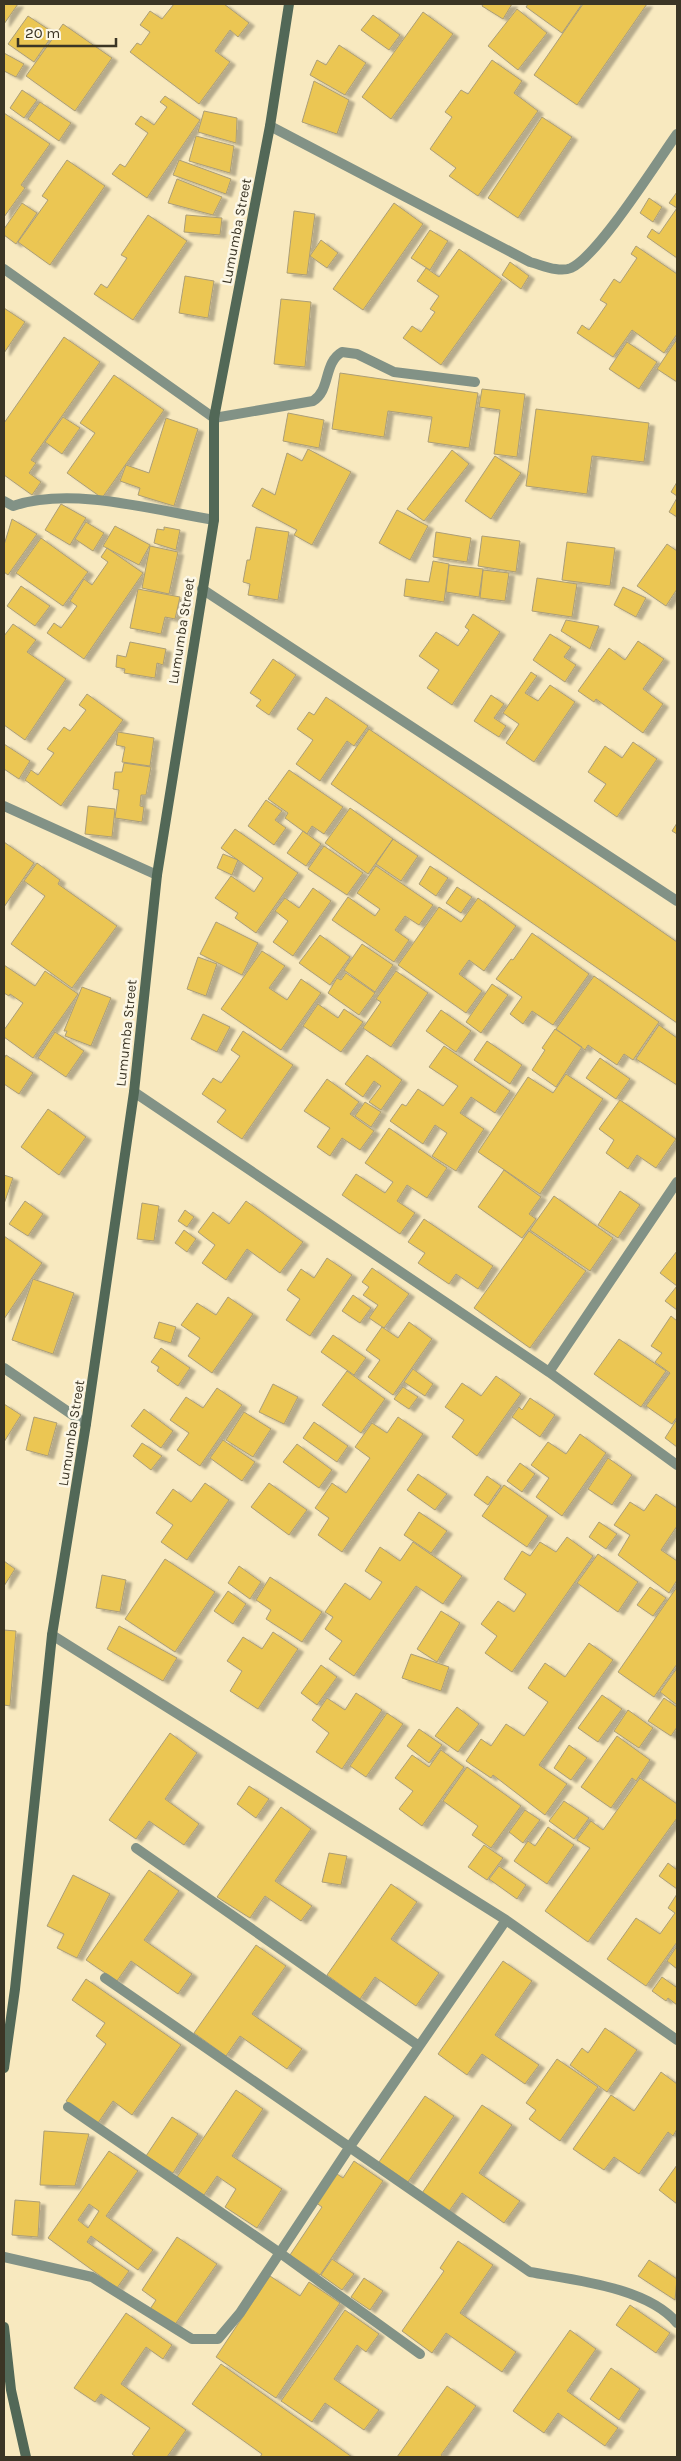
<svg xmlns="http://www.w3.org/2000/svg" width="681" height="2461" viewBox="0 0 681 2461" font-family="Karla,sans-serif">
<defs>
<filter id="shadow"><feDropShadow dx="5.5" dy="3" stdDeviation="1" flood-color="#0004"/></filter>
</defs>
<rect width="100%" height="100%" fill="#f8e9bf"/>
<path fill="#ebc653" stroke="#ac9e77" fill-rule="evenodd" filter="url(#shadow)" d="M4 4H18L4 24Z
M174 4H224L249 23 238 37 230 30 215 51 230 62 199 104 130 52 137 43 141 45 150 32 140 25 150 11 162 19Z
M483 4H512L503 19 482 6Z
M528 4H582L562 33 526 7Z
M583 4H647L577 105 534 75Z
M517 9 547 33 518 70 488 46Z
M423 12 453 34 391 119 362 97Z
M373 15 400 35 389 50 361 30Z
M28 16 54 33 34 62 8 44Z
M63 24 112 58 75 111 26 76Z
M339 45 366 63 345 95 310 75 317 60 326 65Z
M4 53 24 64 16 77 4 71Z
M492 60 522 81 514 93 538 111 478 196 449 176 456 168 430 149 452 117 445 112 461 90 468 94Z
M314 81 349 100 337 134 302 122Z
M22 90 37 100 24 118 10 108Z
M165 96 200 120 147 198 112 174 120 164 125 167 148 133 135 124 141 116 154 125 167 107 160 102Z
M40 102 71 123 59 141 28 119Z
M204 111 237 118 236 143 198 132Z
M4 113 50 144 21 185 25 188 4 217Z
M542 117 572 137 518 218 488 198Z
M196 136 234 146 230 173 189 161Z
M67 160 105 186 50 265 18 242 48 200 42 196Z
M179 160 231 179 226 194 173 175Z
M177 179 222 197 213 215 168 203Z
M677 192V258L647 237 652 229 659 234 677 208 669 203Z
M649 198 662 207 653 222 640 213Z
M22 203 37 213 16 244 4 235V229Z
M394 203 423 224 363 310 333 289Z
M294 211 315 214 307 275 287 273Z
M148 215 187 241 133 320 94 294 101 284 107 288 127 258 121 255Z
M186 215 222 218 220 235 184 232Z
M430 230 448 241 430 270 411 258Z
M321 240 338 253 327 268 310 256Z
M636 246 677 274V334L664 353 632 330 613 357 577 333 582 325 589 330 607 304 600 300 614 279 620 283 637 258 631 254Z
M459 249 502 280 441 365 403 338 412 326 421 332 435 312 430 309 439 296 417 281 426 268 439 277Z
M510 262 529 276 521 289 502 275Z
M185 276 214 281 208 318 179 313Z
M281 299 311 302 305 367 274 364Z
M4 308 25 322 4 353Z
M64 337 100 362 31 460 36 463 29 473 41 482 32 495 4 475V423Z
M677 339V382L657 369Z
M627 342 657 362 639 389 609 369Z
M340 373 478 393 469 448 428 442 432 417 388 411 384 437 332 429Z
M114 375 164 410 102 498 67 473 95 433 80 423Z
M482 389 525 394 517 457 494 454 500 410 479 407Z
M536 409 649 423 644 462 592 456 587 494 526 486Z
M288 413 324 420 319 448 283 441Z
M63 417 80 428 62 454 45 442Z
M166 418 198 429 174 506 138 495 140 488 120 481 126 465 149 473Z
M308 449 351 472 312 545 294 535 297 530 252 506 262 488 275 495 287 453 302 461Z
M452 450 469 464 424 521 407 509Z
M495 456 521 473 491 519 465 501Z
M677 482V496L671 492Z
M677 498V517L669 512Z
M61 504 86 518 70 545 45 530Z
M397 510 428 526 410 560 379 543Z
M12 519 37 534 8 575 4 572V545Z
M86 522 104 533 93 551 75 539Z
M115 526 150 545 139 565 103 546Z
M164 527 180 530 176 550 154 543 157 529 164 530Z
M256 527 289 532 278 600 248 595 250 584 243 582 247 560H250Z
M436 532 471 538 467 562 433 557Z
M482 536 520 541 516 572 478 566Z
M41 538 88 572 63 606 16 573Z
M567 542 615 548 610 586 562 580Z
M667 544 677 551V589L666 606 637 586Z
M150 546 178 552 169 594 142 588Z
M107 548 143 573 84 659 47 633 54 623 61 628 77 606 70 601 84 579 92 585 108 562 101 557Z
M433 561 449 564 444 602 404 596 406 579 429 582Z
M449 565 483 569 479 597 446 592Z
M483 570 509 573 505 601 480 598Z
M537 578 577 584 572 617 532 611Z
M21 586 50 606 35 626 7 606Z
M623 587 646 598 636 617 614 605Z
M138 589 180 597 175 619 165 617 161 634 130 628Z
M473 614 500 632 452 705 427 688 439 670 419 656 436 632 458 646 469 630 465 627Z
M566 620 599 626 590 649 561 631Z
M13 624 36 640 27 652 66 679 25 740 4 725V636Z
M550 634 571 647 564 657 576 665 565 682 533 660Z
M638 641 664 659 643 689 663 704 643 733 596 699 594 702 578 691 609 648 625 660Z
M130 642 166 649 163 665 157 663 155 678 124 673 125 669 116 667 117 655 126 657Z
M273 659 296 675 269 715 256 706 261 700 250 693Z
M531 672 537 676 525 693 538 701 550 685 575 702 534 762 506 743 519 724 503 713Z
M87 694 123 720 61 806 25 780 31 770 38 775 54 753 47 749 64 727 70 731 86 710 79 705Z
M491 695 504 704 494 718 506 726 499 737 474 721Z
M326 697 368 726 354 746 347 741 320 781 296 764 313 740 297 729 309 712 314 715Z
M369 729 677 942V1023L331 784Z
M118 732 154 738 150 766 122 762 125 747 116 745Z
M633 742 657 759 617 817 594 801 606 784 588 772 605 746 622 758Z
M4 744 30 761 19 779 4 769Z
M124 763 151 767 146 795H141L140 806 144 807 142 822 115 818 119 790 113 789 115 772H122Z
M289 770 343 807 324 834 312 826 307 834 285 818 288 813 268 799Z
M266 800 282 811 275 820 286 828 274 845 248 826Z
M88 806 115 809 112 837 85 834Z
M350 808 393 839 368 874 325 843Z
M677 823V834L672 831Z
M235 829 298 873 256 933 235 918 238 913 215 898 231 876 254 892 263 878 221 848Z
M303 831 321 844 306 866 287 853Z
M393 839 418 856 401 881 376 864Z
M4 842 34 863 4 907Z
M324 846 363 873 347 895 308 869Z
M223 854 238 860 232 875 217 868Z
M37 863 60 880 58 884 117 926 72 988 11 944 45 896 24 881Z
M376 866 433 905 419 925 405 916 395 930 409 940 394 962 332 920 348 897 375 916 380 909 357 893Z
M430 866 448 878 436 896 419 884Z
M457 887 472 897 461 913 446 903Z
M313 888 331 901 293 956 273 942 288 921 275 911 285 898 299 908Z
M478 898 516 926 484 971 469 960 459 974 482 991 466 1013 398 965 439 907 461 922Z
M216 922 258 943 242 975 200 954Z
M532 933 589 974 553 1025 532 1011 523 1024 510 1014 522 997 496 979 511 959 513 960Z
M320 935 350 957 330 985 299 963Z
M362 944 393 965 375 992 344 970Z
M262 951 285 966 269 988 287 1000 301 979 321 993 281 1050 221 1009Z
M198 957 217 964 206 996 187 989Z
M4 965 35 986 45 971 78 994 33 1058 4 1037V1030L23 1003 10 994 9 996 4 993Z
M396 971 428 993 391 1047 363 1028 381 1002 376 999Z
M346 973 375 993 359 1015 328 993 337 978 341 980Z
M594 976 659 1022 633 1060 624 1054 617 1065 588 1045 585 1050 556 1029Z
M492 984 508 995 481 1033 466 1022Z
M82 987 111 998 91 1046 65 1036 67 1031H64Z
M318 1004 338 1018 344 1009 363 1022 341 1052 303 1026Z
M441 1010 471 1031 456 1052 426 1031Z
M203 1014 230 1027 217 1052 191 1039Z
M659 1025 677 1038V1085L636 1059Z
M555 1029 582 1047 556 1087 532 1070 545 1050 542 1048Z
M243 1031 293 1065 242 1139 217 1122 226 1110 202 1094 213 1078 221 1083 240 1056 231 1050Z
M55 1032 84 1051 66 1077 38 1058Z
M487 1041 522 1065 510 1084 474 1060Z
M444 1046 510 1091 495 1113 471 1097 460 1113 484 1129 456 1171 432 1156 447 1133 435 1125 423 1144 390 1121 402 1104 406 1106 418 1089 443 1106 458 1086 429 1067Z
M6 1055 33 1073 19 1094 4 1084V1059Z
M367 1055 402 1080 381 1110 369 1102 381 1086 374 1081 363 1097 345 1084Z
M600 1058 630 1079 616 1099 586 1078Z
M566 1074 603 1099 540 1194 478 1152 528 1077 553 1093Z
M327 1079 359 1102 350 1114 374 1131 360 1150 342 1138 330 1156 317 1147 330 1128 304 1111Z
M620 1100 676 1139 656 1168 637 1155 628 1169 606 1153 614 1140 599 1129Z
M365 1102 381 1112 371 1127 355 1116Z
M48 1109 86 1137 59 1175 21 1147Z
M389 1128 447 1168 427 1198 407 1185 397 1201 415 1213 400 1234 342 1195 356 1174 385 1193 393 1182 365 1163Z
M504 1170 541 1197 529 1214 536 1219 522 1238 478 1207Z
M4 1175 13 1178 4 1204Z
M620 1191 640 1205 618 1238 598 1225Z
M554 1196 613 1238 590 1271 530 1230Z
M25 1201 43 1214 28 1236 9 1224Z
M246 1201 303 1242 280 1273 247 1249 226 1280 202 1263 215 1245 198 1232 213 1212 229 1224Z
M142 1203 159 1206 154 1241 137 1239Z
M185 1210 194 1217 187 1227 178 1221Z
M424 1219 493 1266 478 1289 456 1274 449 1284 418 1263 425 1253 408 1242Z
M184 1230 196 1239 187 1252 175 1243Z
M529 1231 586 1271 530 1348 474 1308Z
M4 1236 42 1263 4 1319Z
M677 1251V1310L665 1301 677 1286 660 1273Z
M327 1258 352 1275 310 1336 286 1320 300 1299 287 1290 301 1269 314 1278Z
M372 1268 409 1294 384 1328 369 1318 378 1305 363 1295 369 1287 362 1282Z
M33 1279 74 1293 53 1354 12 1340Z
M353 1295 371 1308 360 1323 342 1311Z
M228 1297 253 1314 212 1373 188 1356 200 1338 181 1325 197 1303 216 1315Z
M671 1316 677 1321V1417L672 1424 646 1406 670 1373 655 1362 662 1353 651 1346Z
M159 1322 176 1327 171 1343 154 1338Z
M409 1322 432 1339 393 1395 368 1377 380 1360 366 1350 382 1327 398 1338Z
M333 1335 366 1358 354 1375 321 1352Z
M619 1339 666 1371 641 1407 594 1374Z
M161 1348 190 1368 178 1386 157 1371 159 1367 151 1362Z
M413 1369 433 1384 425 1396 404 1382Z
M347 1371 385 1399 361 1433 322 1405Z
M496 1376 521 1394 477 1456 452 1437 464 1420 445 1407 462 1383 481 1396Z
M273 1384 298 1397 284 1424 259 1412Z
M403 1387 418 1397 409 1409 394 1399Z
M217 1388 242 1405 200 1466 177 1450 189 1433 170 1420 186 1397 203 1408Z
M530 1398 555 1415 540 1437 512 1417 519 1407 522 1410Z
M4 1404 21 1415 4 1442Z
M144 1409 173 1431 161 1448 131 1426Z
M244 1412 271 1429 253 1457 226 1440Z
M34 1417 57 1423 48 1456 26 1450Z
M398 1417 423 1434 342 1552 318 1535 329 1518 315 1508 332 1483 346 1493 370 1458 355 1447 372 1423 387 1433Z
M677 1419V1447L665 1438Z
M314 1422 348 1446 337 1462 303 1438Z
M580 1434 606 1453 562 1516 536 1497 549 1478 531 1465 548 1442 566 1454Z
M223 1440 255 1462 242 1481 210 1458Z
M142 1443 162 1456 151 1470 133 1456Z
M297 1444 332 1470 319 1488 283 1462Z
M608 1458 632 1475 612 1505 588 1489Z
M520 1463 535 1474 522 1492 507 1481Z
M418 1474 447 1494 435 1510 407 1490Z
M487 1476 501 1486 488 1505 474 1495Z
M205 1483 229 1500 187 1560 161 1542 173 1525 156 1513 173 1489 191 1502Z
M269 1483 307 1510 289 1535 251 1507Z
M504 1485 548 1516 527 1547 482 1516Z
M656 1494 677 1508V1526L661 1550 677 1561V1580L669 1593 618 1555 630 1535 614 1525 630 1502 644 1511Z
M419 1512 447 1531 431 1553 404 1535Z
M599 1522 617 1534 606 1549 589 1537Z
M567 1537 593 1556 512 1672 485 1653 497 1636 481 1624 498 1601 514 1612 526 1594 504 1579 522 1551 530 1556 540 1542 556 1552Z
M413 1542 462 1576 443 1604 416 1586 354 1676 329 1659 342 1641 325 1629 333 1617 325 1612 345 1583 370 1600 382 1582 365 1571 380 1547 400 1561Z
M598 1554 638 1582 618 1612 577 1583Z
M165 1559 215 1592 175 1652 125 1619Z
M4 1561 15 1569 4 1586Z
M239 1566 261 1582 250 1599 228 1583Z
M102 1575 126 1580 120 1612 96 1608Z
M270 1577 322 1612 302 1642 266 1619 271 1610 256 1600Z
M650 1587 666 1598 653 1616 637 1605Z
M677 1587V1664L654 1697 618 1672Z
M228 1591 246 1604 233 1624 214 1611Z
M441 1611 460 1623 437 1662 417 1649Z
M119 1626 177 1658 163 1681 107 1649Z
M4 1630 16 1631 10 1706 4 1705Z
M273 1632 298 1649 258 1709 230 1691 242 1671 227 1661 243 1637 262 1649Z
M589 1643 613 1660 539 1765 567 1784 545 1815 493 1775 491 1778 466 1761 481 1739 491 1746 506 1724 524 1736 548 1702 528 1688 545 1663 565 1677Z
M411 1654 449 1667 441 1691 402 1678Z
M321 1665 337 1677 317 1705 301 1693Z
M677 1668V1705L660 1692Z
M356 1693 382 1710 342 1769 316 1752 329 1733 312 1720 327 1698 345 1710Z
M602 1695 622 1709 598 1742 578 1728Z
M664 1698 677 1707V1727L671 1736 648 1721Z
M457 1707 479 1724 458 1752 435 1736Z
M628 1710 653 1728 639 1748 614 1731Z
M387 1713 403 1724 366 1777 350 1766Z
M419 1729 442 1745 429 1763 407 1746Z
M170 1733 197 1753 165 1799 199 1824 184 1845 149 1821 136 1839 109 1820Z
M617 1736 650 1760 636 1781 632 1778 611 1808 581 1787Z
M569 1745 587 1758 571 1780 554 1768Z
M441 1750 464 1767 422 1826 399 1809 413 1791 395 1778 412 1755 429 1767Z
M467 1767 521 1806 491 1848 472 1835 478 1826 443 1801Z
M640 1778 677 1804V1818L588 1942 545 1911 590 1848 577 1840 591 1821 603 1830Z
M249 1786 269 1799 256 1818 237 1804Z
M564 1801 589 1818 574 1839 549 1821Z
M281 1807 311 1829 275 1881 312 1906 301 1921 265 1896 250 1918 217 1897Z
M525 1810 540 1820 523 1843 509 1832Z
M548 1827 574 1845 547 1884 514 1861 528 1841 535 1846Z
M484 1845 503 1858 487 1880 468 1867Z
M329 1853 347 1856 341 1885 322 1882Z
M668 1863 677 1870V1889L659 1876Z
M499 1866 526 1885 517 1899 489 1879Z
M149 1870 179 1891 144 1940 192 1974 178 1994 131 1961 117 1981 86 1960Z
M73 1875 110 1894 77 1958 57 1948 64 1934 47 1926Z
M391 1884 417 1902 391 1939 439 1973 416 2006 375 1977 360 1999 327 1975Z
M677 1894V1942L646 1986 607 1959 636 1918 660 1934 675 1913 668 1908Z
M256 1945 286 1966 252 2014 302 2049 287 2069 240 2036 226 2056 194 2033Z
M677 1946V1969L667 1961Z
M503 1961 532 1981 495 2035 539 2065 525 2084 482 2054 467 2075 438 2054Z
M662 1977 676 1987 677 1984V2005L668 1998 666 2001 652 1991Z
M86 1979 181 2045 132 2115 113 2101 98 2123 66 2101 106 2044 96 2036 105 2023 72 2000Z
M605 2028 637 2050 607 2092 570 2065 582 2048 588 2053Z
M557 2059 598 2087 560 2141 529 2119 536 2110 526 2103Z
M661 2072 677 2084V2129L673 2136 668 2132 639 2174 614 2157 604 2170 573 2149 611 2095 634 2111Z
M236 2090 263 2109 232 2156 282 2189 257 2228 225 2207 236 2189 217 2176 204 2195 177 2177Z
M425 2096 454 2116 408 2182 379 2162Z
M482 2105 512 2125 479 2173 520 2201 504 2223 462 2193 447 2214 420 2196Z
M172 2117 198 2134 173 2173 146 2156Z
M44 2131 89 2134 75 2186 40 2185Z
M109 2151 138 2171 106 2216 153 2250 138 2270 91 2236 87 2242 129 2271 117 2288 48 2238ZM89 2204 99 2211 88 2228 78 2220Z
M354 2161 383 2181 320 2275 290 2255 322 2207 315 2202 334 2172 343 2178Z
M677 2165V2204L659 2190Z
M15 2200 40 2202 38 2237 12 2235Z
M177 2237 217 2264 174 2326 150 2309 156 2300 142 2290Z
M458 2241 493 2265 460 2313 516 2352 502 2372 446 2333 432 2353 402 2331 444 2271 440 2268Z
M332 2259 354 2274 342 2290 321 2275Z
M649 2260 677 2279 675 2300 638 2276Z
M270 2276 300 2296 309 2282 340 2303 276 2398 216 2357Z
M364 2278 383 2291 370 2310 351 2297Z
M630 2305 670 2333 656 2353 616 2325Z
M345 2310 379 2334 366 2352 357 2345 334 2379 379 2410 364 2430 325 2403 312 2422 281 2401Z
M126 2313 172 2345 163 2359 146 2347 121 2384 186 2430 167 2457H136L132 2454 150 2428 101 2394 95 2402 74 2388Z
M570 2330 596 2349 567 2391 618 2428 605 2446 558 2413 544 2433 513 2411Z
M221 2364 352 2457H260L262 2454 192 2404Z
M611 2368 640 2389 619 2420 590 2399Z
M447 2386 476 2406 441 2455 444 2457H397Z"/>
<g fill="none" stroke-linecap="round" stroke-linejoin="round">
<path stroke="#829286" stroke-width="10" d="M214 418 313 401C331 390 323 363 342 352L357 354 394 372 475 382"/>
<path stroke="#829286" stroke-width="10" d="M270 126 530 262C542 265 559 273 571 268 598 256 657 162 677 134
M4 269 214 418
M4 501 13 506C71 486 154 510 214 520
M202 589 677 901
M4 806 157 875
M134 1092 549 1372 677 1465
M4 1368 86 1424
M549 1372 677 1182
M52 1635 506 1920 677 2040
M136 1848 419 2046
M105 1978 530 2272C574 2280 647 2287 677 2323
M68 2107 280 2253 420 2354
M4 2257 92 2277 192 2339H218L240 2313 349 2148 506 1920"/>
<path stroke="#526857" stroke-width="10" d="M4 2068 15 1989 52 1635 86 1424 134 1092 157 875 214 520V418L270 126 289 4
M4 2327 11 2390 26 2457"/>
</g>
<g text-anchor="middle" stroke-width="5" stroke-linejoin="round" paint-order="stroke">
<g font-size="14" fill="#3b3525" stroke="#fcf7e6">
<text transform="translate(236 231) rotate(-79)" y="5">Lumumba Street</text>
<text transform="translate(181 631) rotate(-81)" y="5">Lumumba Street</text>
<text transform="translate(126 1033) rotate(-84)" y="5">Lumumba Street</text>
<text transform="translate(71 1433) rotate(-81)" y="5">Lumumba Street</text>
</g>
</g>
<rect width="681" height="2461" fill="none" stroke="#3b3525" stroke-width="10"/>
<path d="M18 38v8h98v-8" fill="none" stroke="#3b3525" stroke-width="2.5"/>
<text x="25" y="38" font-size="15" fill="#3b3525" stroke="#fcf7e6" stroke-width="4" paint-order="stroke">20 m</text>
</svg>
